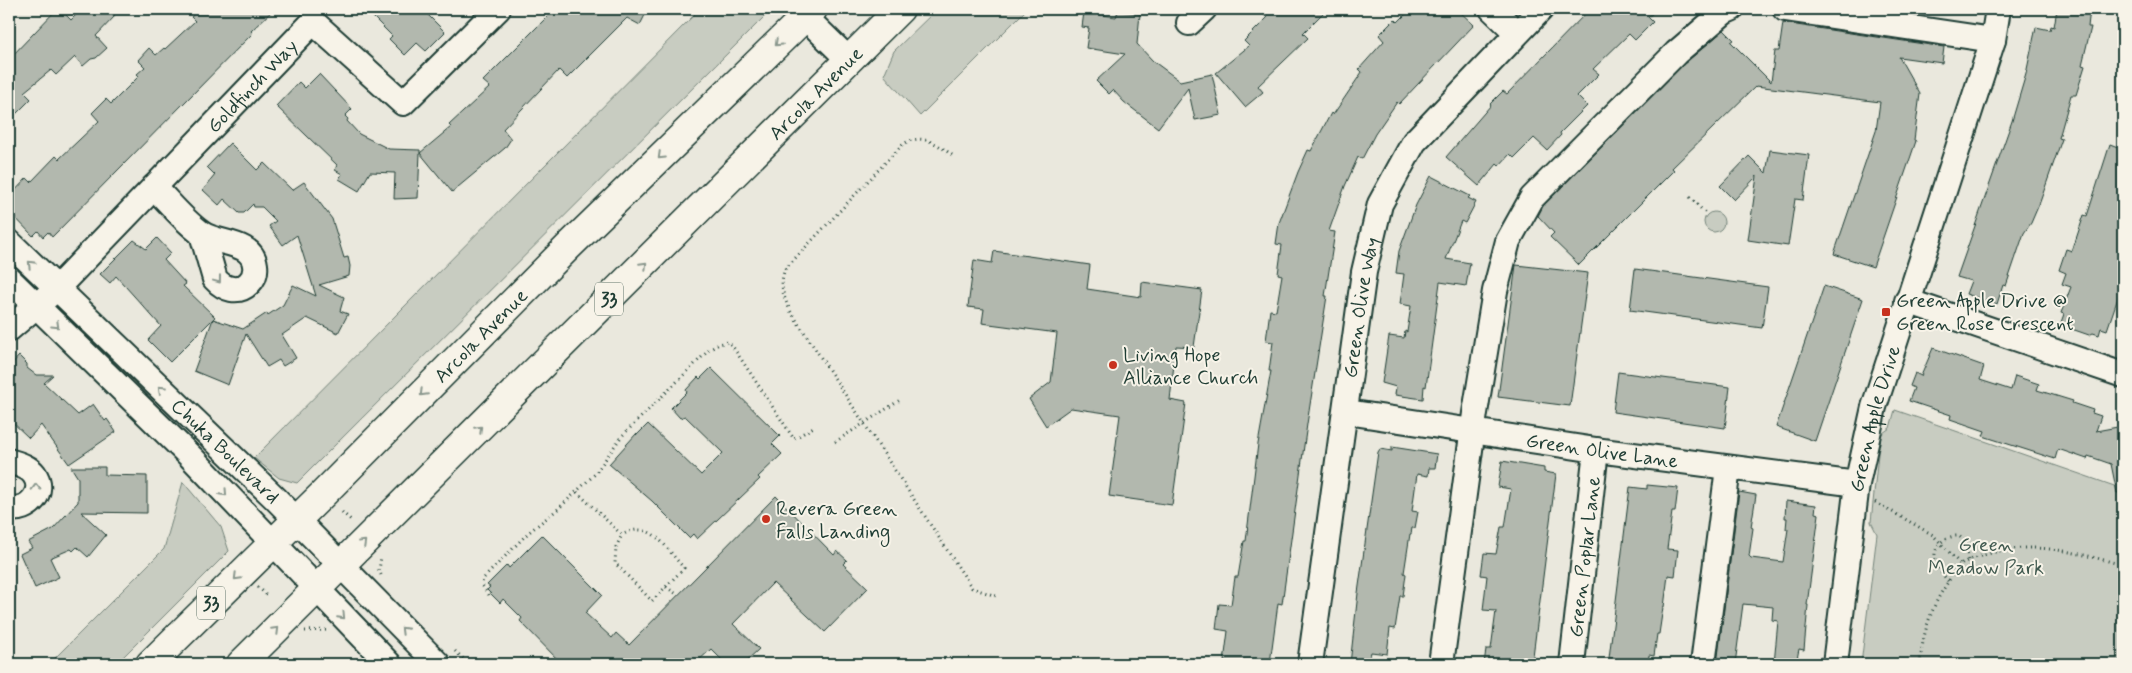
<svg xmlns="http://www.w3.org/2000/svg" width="2132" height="673" viewBox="0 0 2132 673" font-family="Mynerve,sans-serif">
<rect width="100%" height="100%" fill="#eae8dd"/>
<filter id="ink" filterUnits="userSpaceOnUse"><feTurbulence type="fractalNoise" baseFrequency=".02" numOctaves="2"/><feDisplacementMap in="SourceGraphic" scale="10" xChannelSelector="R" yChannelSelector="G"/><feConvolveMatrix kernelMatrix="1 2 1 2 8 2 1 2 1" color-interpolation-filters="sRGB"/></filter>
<g filter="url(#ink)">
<path fill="#c8ccc1" stroke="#74847a" d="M700 9H772L297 483 279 478 254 458Z
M937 9H1027L920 116 884 75 894 51Z
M1704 222a10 10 0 1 1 20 0a10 10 0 1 1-20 0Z
M1895 410 2123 489V664H1861L1877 534 1871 522 1880 435 1890 428Z
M183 482 221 527 229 551 116 664H49L164 549Z"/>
<path fill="#b2b8ae" stroke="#1f3d34" d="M57 9H60L71 20 82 9H107L115 16 96 36 107 48 96 58 91 59 83 66 75 57 56 75 51 70 24 92 31 99 9 121V59Z
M200 9H274L251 31 253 33 52 237 48 232 43 237 38 231 33 236 9 211V197L27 178 31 182 56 156 59 159 99 121 92 113 106 99 111 104 139 76 137 74 145 67 138 60 149 48 156 55 164 48 165 49 195 21 191 17Z
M365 9H422L445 32 426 51 417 43 405 55 389 39 392 36Z
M555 9H648L640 25 627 18 567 78 559 70 503 129 511 139 505 148 452 192 420 153 418 198 394 199 395 173 370 172 359 191 339 179 342 174 335 170 337 165 276 106 299 82 305 88 319 74 352 109 345 116 348 119 347 121 359 134 389 149 420 150V153L451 127 449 125 490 87 483 81Z
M1258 9H1327L1303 33 1308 38 1258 86 1263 92 1245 107 1216 73 1249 46 1244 41 1267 18Z
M1411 9H1457L1474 25 1399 104 1397 102 1375 134 1362 159 1358 157 1345 186 1329 231 1335 232 1325 296H1327L1307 424 1282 604 1278 603 1270 663 1252 660 1251 664 1224 662 1228 631 1216 629 1219 604 1231 605 1235 577H1238L1244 541H1246L1258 444 1271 371H1269L1273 342 1266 341 1270 310 1276 311 1282 275 1278 274 1282 245 1276 244 1279 223 1298 172 1308 150 1311 151 1331 113 1333 115 1362 72 1359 69 1384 41 1379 35 1395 19 1398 22Z
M1590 9H1658L1648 17 1653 22 1635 40 1629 34 1593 69 1599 74 1577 96 1587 106 1560 133 1561 135 1547 150 1534 138 1514 158 1510 154 1499 166 1497 164 1479 186 1446 157 1491 105 1490 104 1503 91 1507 94Z
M2057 9H2090L2088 27H2091L2082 65 2085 66 2076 95H2071L2059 138 2062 139 2040 202 2031 223 2024 233 2006 286 2003 285 1997 304 1966 294 1971 281 1957 277 2012 121 2026 74 2036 27 2050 30 2051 26 2054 27Z
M1118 11 1140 14 1137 44 1153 61 1180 81 1212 74 1221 115 1195 120 1188 88 1158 128 1124 102 1113 90 1109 94 1096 81 1125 54 1086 48 1089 28 1082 27 1084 12 1116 17Z
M1783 23 1944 47 1942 63 1899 57 1920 94 1914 140 1916 141 1873 267 1834 254 1876 131 1880 102 1756 86 1672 168 1674 170 1579 265 1550 237 1554 233 1538 216 1543 206 1685 63 1724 30 1734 40 1731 42 1771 82 1775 51H1779Z
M230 143 257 170 264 163 292 190 304 182 332 219 344 258 348 257 350 266 349 276 319 285 344 297 340 311 348 314 338 333 307 318 282 335 296 358 283 366 279 360 267 367 246 334 228 385 194 371 213 319 170 362 148 340 161 326 116 276 110 283 100 274 134 240 146 249 157 238 171 253 164 260 186 284 183 286 215 317 213 319 243 329 267 313 268 315 283 305 293 285 316 296 297 235 283 245 269 226 276 221 262 207H254L253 204 244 213H239L224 199 219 205 203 190 215 175 207 167Z
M2110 144 2123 149V283L2107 330 2101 328 2099 335 2093 333 2089 335 2060 325 2064 314 2061 313 2071 287 2062 284 2066 273 2059 270 2066 249 2072 251 2084 215 2087 216Z
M1770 150 1809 155 1803 200 1795 199 1788 246 1748 240 1757 176 1734 200 1720 186 1749 156 1766 173Z
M1431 176 1470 196 1468 198 1476 202 1465 223 1461 221 1446 259 1470 263 1466 286 1440 282 1426 387 1424 386 1423 399 1395 395 1396 387 1382 383 1389 336 1404 338 1405 331 1407 332 1411 306 1400 304 1404 274 1396 273 1399 251 1416 205Z
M994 251 1090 265 1087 289 1141 297 1142 282 1202 290 1194 347 1176 346 1170 400 1186 403 1172 505 1109 496 1120 415 1071 408 1046 426 1029 399 1051 382 1057 333 982 323 984 309 968 307 974 260 992 263Z
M1516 265 1588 273 1570 406 1498 397Z
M1635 269 1768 287 1762 328 1630 310Z
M1824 286 1863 299 1815 441 1776 427Z
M1933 348 1984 366 1980 380 2011 390 2015 376 2039 384 2037 390 2073 401 2072 403 2093 410 2092 413 2101 416 2096 431 2123 426V492L2117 493 2111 464 2088 456 2087 459 2058 449 2055 459 1983 436 1985 431 1950 419 1951 415 1909 401 1914 388 1910 386 1915 373 1921 376Z
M19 356 27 364V368L36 375H53L44 383 78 415 93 404 105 421 107 419 116 432 69 464 41 425 29 438 9 419V367Z
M711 368 780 436 772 444 782 454 758 477 760 479 697 539 693 534 689 538 652 501 609 464 636 434 637 435 648 424 701 475 723 453 685 416 680 418 671 408 687 392 686 390 698 377 700 379Z
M1618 372 1730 387 1725 428 1613 412Z
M1392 447 1437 454 1435 468H1429L1428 476 1417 474 1412 511 1418 512 1415 528H1412L1411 534H1410L1404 573 1406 574 1403 596H1400L1395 629 1390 628 1387 654 1371 652 1368 664H1350L1358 593 1378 452 1380 449 1392 451Z
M1502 461 1544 468V472L1556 474 1532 664H1484L1486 649H1491L1496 611 1483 610 1487 576 1481 575 1484 553 1496 554 1501 527H1505L1511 489 1498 487Z
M71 467H105V475L147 476V513L81 512 106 535 88 557 77 547 73 551 71 549 50 558 59 577 35 588 20 554 32 548 28 542 53 529 78 502V478Z
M1647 485 1678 488 1675 512H1672L1667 549 1678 550 1675 576 1668 575 1664 607H1663L1659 634H1657L1654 656 1649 655 1648 664H1623L1624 660 1609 658 1630 487 1647 489Z
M1739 492 1756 495 1751 527 1753 528 1749 556 1751 558 1783 562 1788 529H1786L1787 518H1785L1786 501 1816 505 1815 513 1819 514 1807 605H1808L1804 650 1799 649 1796 664H1774L1778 621 1772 620 1773 607 1743 604 1735 664H1717Z
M776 496 834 555 837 551 847 560 843 564 868 588 825 632 773 583 733 624 759 649 743 664H726L711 649 695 664H562L520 621 522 618 503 599 500 603 487 590 490 587 487 585 507 565 509 568 542 535 602 595 585 613 612 638 616 633 629 645Z"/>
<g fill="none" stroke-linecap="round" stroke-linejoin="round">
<defs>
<g id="minor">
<path d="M1492 9 1517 33"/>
<path d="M1785 9 1993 40"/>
<path d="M805 17 849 60"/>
<path d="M1189 23 1204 9"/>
<path d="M154 187C169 202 184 221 201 233 217 245 252 240 255 265 256 272 254 278 249 283 238 294 224 289 215 279L202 234"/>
<path id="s1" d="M9 242 275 498 438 664"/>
<path d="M9 279 191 457 389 664"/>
<path d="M1907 301 2123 375"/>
<path id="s2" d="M9 329 56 289 313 22 403 103 498 9"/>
<path id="s3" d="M1347 412 1596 450 1857 484"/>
<path d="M9 461C17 464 28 466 34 474 47 492 28 512 9 508"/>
<path id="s4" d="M1310 664 1364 272 1380 204 1414 142 1541 9"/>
<path d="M1441 664 1475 413 1495 291 1508 241 1532 198 1676 53 1724 12 1731 9"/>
<path id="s5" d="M1572 664 1596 450"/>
<path d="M1703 664 1728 468"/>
<path id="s6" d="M1835 664 1857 484 1874 407 1993 40 1998 9"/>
</g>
<g id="major">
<path id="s7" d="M150 664 323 494 568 247 813 9"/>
<path id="s8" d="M241 664 900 9"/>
</g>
</defs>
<use href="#minor" stroke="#1f3d34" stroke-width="28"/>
<use href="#major" stroke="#1f3d34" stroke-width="31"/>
<path stroke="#1f3d34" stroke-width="3" stroke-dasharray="1 4" stroke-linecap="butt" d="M952 155C936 143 922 133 903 144L785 269C779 285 783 296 791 312L972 588 999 597
M1690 197 1707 215
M835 442 900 400
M577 492 622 535 616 547 615 563 652 601 684 568C665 548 652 518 622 535
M1875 502 1933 535 1961 565
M342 512 353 522
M381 575 379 570 381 557
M1948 581C1943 575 1936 567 1935 559 1933 545 1947 535 1959 536L1966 542 1968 561
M258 587 269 597
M666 587 678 595
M489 595 482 585 483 579 528 533 558 509 595 474 621 437 709 350 719 344 728 342 733 347 794 439 815 426
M305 631 328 630
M455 651 469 664
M1920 664C1922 639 1928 617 1940 595 1946 585 1952 575 1960 566 1967 559 1978 557 1988 554 2034 540 2078 553 2123 565"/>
<use href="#minor" stroke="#f7f3e8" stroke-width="24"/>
<use href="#major" stroke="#f7f3e8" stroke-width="28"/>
</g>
<defs><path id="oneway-chevron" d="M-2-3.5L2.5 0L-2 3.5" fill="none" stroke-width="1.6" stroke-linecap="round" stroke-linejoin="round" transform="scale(1.25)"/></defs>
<g stroke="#8b988e">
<use href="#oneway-chevron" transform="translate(778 43) rotate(136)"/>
<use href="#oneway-chevron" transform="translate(661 156) rotate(136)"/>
<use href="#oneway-chevron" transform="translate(31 264) rotate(-135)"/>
<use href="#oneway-chevron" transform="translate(644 265) rotate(-45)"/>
<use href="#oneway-chevron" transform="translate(218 280) rotate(53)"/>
<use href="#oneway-chevron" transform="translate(56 325) rotate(44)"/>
<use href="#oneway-chevron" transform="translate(161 389) rotate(-136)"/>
<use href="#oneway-chevron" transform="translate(423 393) rotate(135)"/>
<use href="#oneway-chevron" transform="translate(479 429) rotate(-45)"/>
<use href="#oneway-chevron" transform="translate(36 487) rotate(-91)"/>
<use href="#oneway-chevron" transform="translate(224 493) rotate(47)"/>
<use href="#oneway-chevron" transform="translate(363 543) rotate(-44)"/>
<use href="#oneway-chevron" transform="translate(237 577) rotate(135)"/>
<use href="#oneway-chevron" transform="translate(342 616) rotate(46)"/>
<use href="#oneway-chevron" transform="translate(276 630) rotate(-45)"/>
<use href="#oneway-chevron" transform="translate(404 630) rotate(-135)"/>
</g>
</g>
<g fill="#c8321e" stroke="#f7f3e8" stroke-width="2">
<rect x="1881" y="307" width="10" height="10" rx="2.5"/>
<circle cx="1113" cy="365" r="5"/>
<circle cx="766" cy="519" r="5"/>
</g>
<g text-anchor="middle" stroke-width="4" stroke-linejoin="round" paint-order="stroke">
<g fill="#f7f3e8" stroke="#60746a" stroke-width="1">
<rect x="595" y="282.5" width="28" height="33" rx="4"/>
<rect x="197" y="586.5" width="28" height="33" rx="4"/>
</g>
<g font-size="19" font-weight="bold" fill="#1f3d34">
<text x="609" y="306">33</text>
<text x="211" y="610">33</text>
</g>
<g font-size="20" fill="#1f3d34" stroke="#f7f3e8">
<text dy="7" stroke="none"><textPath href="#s2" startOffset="344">Goldfinch Way</textPath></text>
<text dy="7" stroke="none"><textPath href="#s8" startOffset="810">Arcola Avenue</textPath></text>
<text dy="7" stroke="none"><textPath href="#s4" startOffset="360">Green Olive Way</textPath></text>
<text dy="7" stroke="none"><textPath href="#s7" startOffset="466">Arcola Avenue</textPath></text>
<text dy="7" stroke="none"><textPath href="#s6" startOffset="249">Green Apple Drive</textPath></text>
<text dy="7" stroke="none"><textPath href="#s3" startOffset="258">Green Olive Lane</textPath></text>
<text dy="7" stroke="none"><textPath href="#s1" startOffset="301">Chuka Boulevard</textPath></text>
<text dy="7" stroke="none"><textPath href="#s5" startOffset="108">Green Poplar Lane</textPath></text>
</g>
<g font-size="20" fill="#1f3d34" stroke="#f7f3e8" text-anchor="start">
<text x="1896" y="307">Green Apple Drive @<tspan x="1896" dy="23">Green Rose Crescent</tspan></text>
<text x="1123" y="361">Living Hope<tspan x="1123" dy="23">Alliance Church</tspan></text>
<text x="776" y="515">Revera Green<tspan x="776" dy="23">Falls Landing</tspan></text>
</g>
<g font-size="20" fill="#415a50" stroke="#f7f3e8">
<text x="1986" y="551">Green<tspan x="1986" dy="23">Meadow Park</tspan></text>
</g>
</g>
<rect width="2132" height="673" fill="none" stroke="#f7f3e8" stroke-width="30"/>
<rect x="15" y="15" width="2102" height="643" fill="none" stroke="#1f3d34" stroke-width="2" filter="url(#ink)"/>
</svg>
